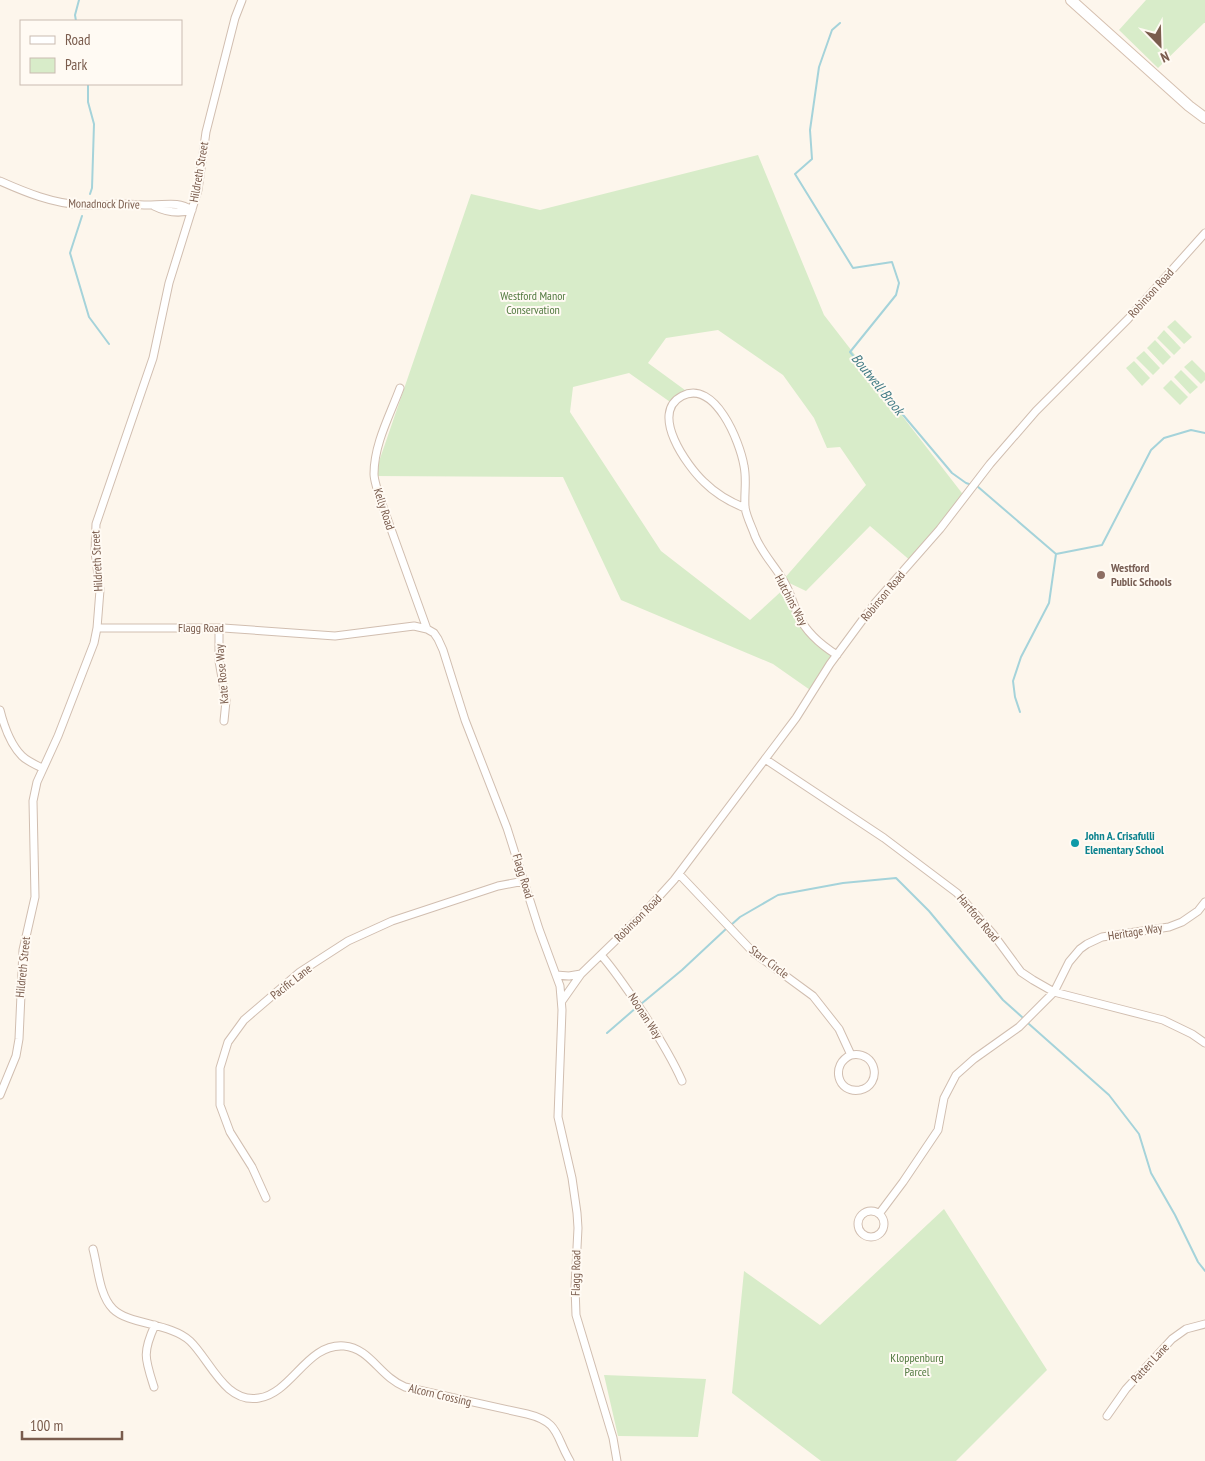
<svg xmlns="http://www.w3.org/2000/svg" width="1205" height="1461" viewBox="0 0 1205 1461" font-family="'PT Sans Narrow',sans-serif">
<rect width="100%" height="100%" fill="#fdf6ec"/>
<path fill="#d8ecc9" d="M1146 0H1205V23H1204L1158 68 1119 30Z
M758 155 824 315 965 497 912 562 870 526 806 591 783 580 866 485 840 447 827 448 814 418 783 375 718 330 666 338 648 363 689 393 673 404 629 373 573 387 570 412 661 551 750 620 787 586 809 631 837 655 813 692 773 664 621 600 563 477 374 476 471 194 540 210Z
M1175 320 1192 337 1184 344 1167 327Z
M1164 330 1181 348 1174 355 1157 338Z
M1155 340 1171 357 1163 365 1147 348Z
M1144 351 1160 368 1153 375 1136 358Z
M1192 360 1205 373V380L1201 384 1184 367Z
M1134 361 1150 378 1142 386 1126 368Z
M1181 370 1198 387 1190 394 1174 377Z
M1171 380 1188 397 1180 405 1163 388Z
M944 1209 1047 1370 956 1461H821L732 1393 744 1271 820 1325Z
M604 1375 706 1379 698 1437 618 1436Z"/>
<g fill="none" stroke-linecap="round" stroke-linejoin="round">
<path stroke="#a5d3da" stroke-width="2" d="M76 21 75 15 79 0
M840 23 832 30 819 67 810 130 812 159 795 174 853 268 892 262 899 283 896 295 850 352 952 473 966 483 972 485
M88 84V102L94 124 92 188 90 194
M82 216 70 253 89 317 109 344
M977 486 1056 554 1102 545 1151 450 1164 438 1191 430 1205 433
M1020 712 1015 697 1013 681 1021 657 1049 603 1056 554
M731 925 740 917 778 895 843 883 896 878 929 911 1003 1000 1022 1017
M641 1004 682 970 727 928
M1029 1024 1109 1095 1139 1134 1151 1173 1175 1215 1198 1262 1205 1271
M607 1033 637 1007"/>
<defs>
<path id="minor" d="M0 181C27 193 52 203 81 205 94 206 107 205 120 204 130 204 140 205 151 205 167 205 177 201 192 210
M154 206C166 212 179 214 192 210
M400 388C390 415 374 444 374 474 374 480 377 487 378 493L427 629
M745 508C730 502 716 494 704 482 687 466 649 413 682 396 715 379 740 442 744 466 747 480 744 493 745 507 746 516 752 527 755 536 762 553 774 565 783 580 790 591 793 603 798 615 806 632 821 645 837 655
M97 628H223L335 636 414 626 427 629 434 633 438 639 443 650 465 720 507 828 539 929 560 986 562 1010 558 1117 572 1178 577 1213 578 1228 575 1287 576 1315 613 1438 617 1461
M219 628V661L226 701 224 721
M0 710C4 726 10 744 22 756 27 761 36 765 42 768
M765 759 884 838 957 893 993 934 1021 972 1033 980 1054 992 1163 1020 1192 1034 1205 1043
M679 874 753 952 813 996 839 1029 851 1055C830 1064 837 1094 860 1090 883 1085 877 1050 851 1055
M601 955C616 972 628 991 642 1011 657 1034 671 1056 682 1081
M556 975 569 976 581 974
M562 1001 581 974 645 912 674 880 796 718 830 664 875 603 940 529 990 464 1036 411 1128 319 1205 233
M0 1095 16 1056 19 1039 23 950 35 897 33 801 37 782 58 736 94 643 97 628 100 590 95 552 96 524 153 358 169 283 198 190 206 132 235 18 242 0
M266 1198 252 1167 230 1132 220 1105V1068L228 1042 244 1020 300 972 348 941 392 921 498 886 524 881
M858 1224a13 13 0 1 1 26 0a13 13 0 1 1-26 0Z
M879 1214 903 1182 938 1130 944 1098 956 1075 974 1059 1019 1027 1054 992 1069 962 1080 949 1087 944 1102 937 1169 927 1182 922 1198 911 1205 902
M93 1249C98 1267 99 1295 113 1309 129 1325 171 1323 190 1341 210 1360 225 1404 259 1398 292 1393 307 1343 344 1346 370 1348 380 1377 405 1387L527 1414C560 1422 555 1436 570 1461
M154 1387C145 1359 142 1353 155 1325
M1107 1416 1126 1389 1172 1339 1186 1329 1205 1324"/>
<path id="secondary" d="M1071 0 1189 106 1205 118"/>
</defs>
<use href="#minor" stroke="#d1beb0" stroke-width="9"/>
<use href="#secondary" stroke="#d6c0b0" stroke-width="12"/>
<use href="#minor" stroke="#fff" stroke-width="7"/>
<use href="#secondary" stroke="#fff" stroke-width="10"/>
</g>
<circle fill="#8d6e63" stroke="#fffaf3" stroke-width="2" cx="1101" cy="575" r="5"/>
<circle fill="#0f9aa8" stroke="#fffaf3" stroke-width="2" cx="1075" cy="843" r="5"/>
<g text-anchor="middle" stroke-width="4" stroke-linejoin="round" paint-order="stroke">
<g font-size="12" fill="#7a5c4d" stroke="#fffaf3">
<text transform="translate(199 172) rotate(-80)" y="4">Hildreth Street</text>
<text transform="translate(104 204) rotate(1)" y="4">Monadnock Drive</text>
<text transform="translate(1151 293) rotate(-48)" y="4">Robinson Road</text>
<text transform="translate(384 509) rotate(72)" y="4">Kelly Road</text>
<text transform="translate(97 561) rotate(-93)" y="4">Hildreth Street</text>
<text transform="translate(883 596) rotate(-50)" y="4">Robinson Road</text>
<text transform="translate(791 600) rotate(62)" y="4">Hutchins Way</text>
<text x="201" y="632">Flagg Road</text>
<text transform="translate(222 674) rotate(-95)" y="4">Kate Rose Way</text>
<text transform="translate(523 876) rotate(73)" y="4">Flagg Road</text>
<text transform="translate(638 918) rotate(-45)" y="4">Robinson Road</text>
<text transform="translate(978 918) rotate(50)" y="4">Hartford Road</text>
<text transform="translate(1135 932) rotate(-9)" y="4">Heritage Way</text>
<text transform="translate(769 962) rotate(37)" y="4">Starr Circle</text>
<text transform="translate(23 967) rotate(-84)" y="4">Hildreth Street</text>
<text transform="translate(291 982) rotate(-38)" y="4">Pacific Lane</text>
<text transform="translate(645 1016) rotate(57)" y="4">Noonan Way</text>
<text transform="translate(576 1273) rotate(-89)" y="4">Flagg Road</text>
<text transform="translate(1150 1363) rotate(-47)" y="4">Patten Lane</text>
<text transform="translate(440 1395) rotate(13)" y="4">Alcorn Crossing</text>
</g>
<g font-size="12" fill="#537a41" stroke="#fffaf3">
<text x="533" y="300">Westford Manor<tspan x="533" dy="14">Conservation</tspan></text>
<text x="917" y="1362">Kloppenburg<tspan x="917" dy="14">Parcel</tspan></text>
</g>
<g font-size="12" font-weight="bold" fill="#785e54" stroke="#fffaf3" text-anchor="start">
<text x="1111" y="572">Westford<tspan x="1111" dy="14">Public Schools</tspan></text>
</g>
<g font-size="12" font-weight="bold" fill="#0d838f" stroke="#fffaf3" text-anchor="start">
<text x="1085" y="840">John A. Crisafulli<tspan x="1085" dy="14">Elementary School</tspan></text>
</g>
<g font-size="14" font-style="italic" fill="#437c86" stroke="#fffaf3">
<text transform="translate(878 384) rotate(51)" y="5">Boutwell Brook</text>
</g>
</g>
<rect x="20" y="20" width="162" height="65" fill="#fffaf3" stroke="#cabbb1"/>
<rect x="30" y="36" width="25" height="8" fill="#ffffff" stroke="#cabbb1"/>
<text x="65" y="45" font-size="15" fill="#7a5c4d">Road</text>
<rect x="30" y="58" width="25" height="15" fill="#d8ecc9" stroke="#cabbb1"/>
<text x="65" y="70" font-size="15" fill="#7a5c4d">Park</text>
<g transform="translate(1160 45) rotate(157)" stroke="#fffaf3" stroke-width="4" paint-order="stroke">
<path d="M0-4L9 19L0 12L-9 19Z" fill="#7a5c4d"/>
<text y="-8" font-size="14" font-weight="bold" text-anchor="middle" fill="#7a5c4d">N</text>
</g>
<path d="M22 1431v8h100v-8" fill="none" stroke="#7a5c4d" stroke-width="2.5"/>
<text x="30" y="1431" font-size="15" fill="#7a5c4d" stroke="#fffaf3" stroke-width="4" paint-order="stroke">100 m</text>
</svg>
